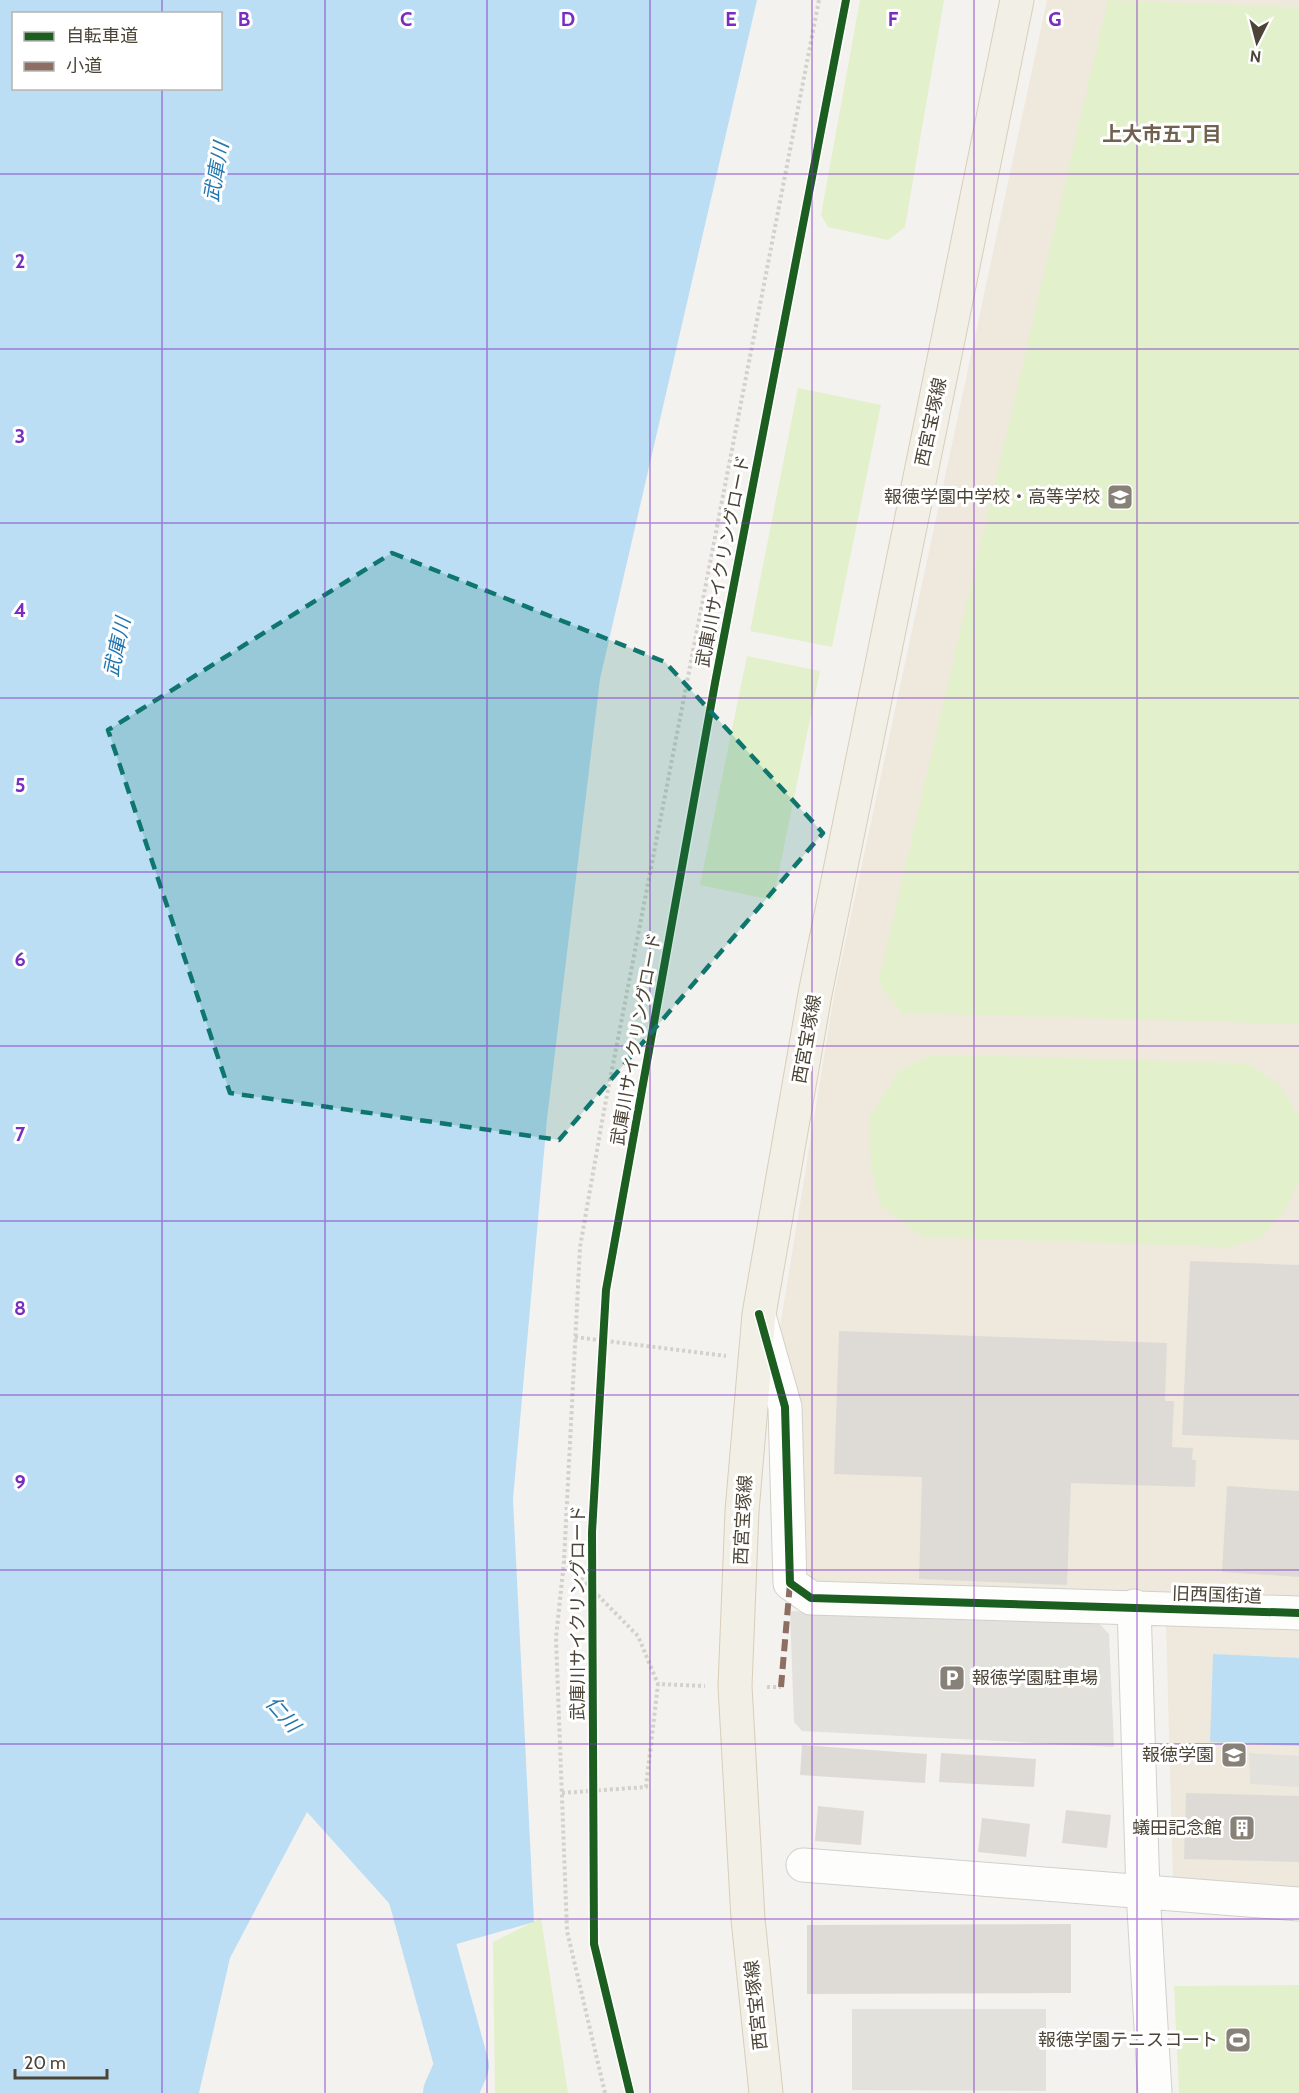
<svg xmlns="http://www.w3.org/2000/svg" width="1299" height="2093" viewBox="0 0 1299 2093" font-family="Cabin,'Noto Sans JP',sans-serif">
<rect width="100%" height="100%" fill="#f4f2ee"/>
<path fill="#efe9dd" d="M1047 0H1299V1604L817 1588 802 1559 799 1413 780 1327 834 995Z
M1166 1626 1299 1630V1888L1173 1880Z"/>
<path fill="#e2f0cc" d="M860 0H944L905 227 888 240 828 227 821 215Z
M1108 0 1299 7V1024L902 1013 878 983Z
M798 388 881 405 832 647 750 631Z
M747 656 820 671 773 900 700 885Z
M959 1055 1247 1063 1280 1085 1299 1117V1180L1284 1212 1260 1239 1225 1247 922 1237 881 1206 871 1169 869 1117 900 1070 929 1056Z
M541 1918 568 2093H495L493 1942Z
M1299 1985V2093H1179L1174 1986Z"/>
<path fill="#e3e1dc" d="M790 1611 1097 1621 1109 1634 1114 1747 802 1731 794 1722Z
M1249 1753 1299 1756V1787L1250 1784Z
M852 2009H1046V2091L852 2090Z"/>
<path fill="#bbdef4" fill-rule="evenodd" d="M0 0H757L600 679 547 1119 513 1499 534 1922 432 1951 307 1812 230 1958 199 2093H0ZM14 14H220V88H14Z
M1213 1654 1299 1658V1746L1210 1742Z"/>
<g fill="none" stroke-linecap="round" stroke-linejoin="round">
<path stroke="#bbdef4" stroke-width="54" d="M410 1877 462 2066 450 2093"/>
</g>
<path fill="#dedbd6" d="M1190 1261 1299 1265V1440L1182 1435Z
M839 1331 1167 1343 1165 1401H1174L1172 1447 1193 1448 1192 1460H1196L1195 1487 1071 1483 1067 1585 919 1579 922 1477 834 1474Z
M1227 1486 1299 1491V1577L1222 1572Z
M802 1745 927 1754 925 1783 800 1775Z
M941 1753 1036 1759 1034 1787 939 1782Z
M1186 1793 1299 1796V1862L1184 1859Z
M818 1806 864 1811 861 1845 815 1841Z
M1066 1810 1111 1815 1107 1848 1062 1843Z
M982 1818 1030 1824 1026 1857 978 1852Z
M1071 1924V1993L807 1994V1925Z"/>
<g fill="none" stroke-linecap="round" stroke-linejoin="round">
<defs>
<path id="minor" d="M760 1319 785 1407 790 1583 811 1598 1299 1613
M1134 1606 1143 1892 1155 2093
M803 1865 1299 1904"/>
<path id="major" d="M766 2093 748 1919 735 1686 742 1511 759 1314 815 994 1017 0"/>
</defs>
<use href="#minor" stroke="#d2d0cb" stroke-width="35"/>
<use href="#major" stroke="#d8ceb9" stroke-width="35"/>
<path stroke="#d3d1cc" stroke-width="4" stroke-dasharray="3 3" stroke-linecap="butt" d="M575 1337 726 1356
M564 1561 638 1636 658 1684
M767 1687H781
M562 1793 646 1787 658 1684 705 1686
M605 2093 567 1931 556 1638 564 1561 580 1247 603 1116 819 0"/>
<use href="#minor" stroke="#fdfdfc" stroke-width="33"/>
<use href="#major" stroke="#f2efe6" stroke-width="33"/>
<path stroke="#8d6e63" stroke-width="6" stroke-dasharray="12 6" stroke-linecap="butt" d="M781 1687 790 1583"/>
<defs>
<path id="cycleway" d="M759 1314 785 1407 790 1583 811 1598 1299 1613
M630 2093 594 1944 592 1532 606 1290 715 683 846 0"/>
</defs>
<use href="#cycleway" stroke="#fff" stroke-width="11"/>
<use href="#cycleway" stroke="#1b5e20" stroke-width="8"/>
</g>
<path fill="#0f766e" fill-opacity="0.2" stroke="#0f766e" stroke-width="4.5" stroke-dasharray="12 8" stroke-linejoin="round" d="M392 553 665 662 823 833 559 1140 230 1093 108 730Z"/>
<path fill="none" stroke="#7b2cbf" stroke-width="1.5" stroke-opacity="0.55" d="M162 0V14M325 0V2093M487 0V2093M650 0V2093M812 0V2093M974 0V2093M1137 0V2093M162 88V2093M0 174H1299M0 349H1299M0 523H1299M0 698H1299M0 872H1299M0 1046H1299M0 1221H1299M0 1395H1299M0 1570H1299M0 1744H1299M0 1919H1299"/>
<defs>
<symbol id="school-square" viewBox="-11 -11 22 22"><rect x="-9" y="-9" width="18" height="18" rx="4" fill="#878177" stroke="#fff"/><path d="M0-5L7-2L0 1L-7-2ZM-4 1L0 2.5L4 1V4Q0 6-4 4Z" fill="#fff"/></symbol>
<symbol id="parking-square" viewBox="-11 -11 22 22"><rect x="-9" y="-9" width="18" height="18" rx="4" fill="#878177" stroke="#fff"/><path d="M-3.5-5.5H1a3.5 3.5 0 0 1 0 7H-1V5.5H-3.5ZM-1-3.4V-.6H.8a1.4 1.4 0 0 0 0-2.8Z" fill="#fff"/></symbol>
<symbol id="building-square" viewBox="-11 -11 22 22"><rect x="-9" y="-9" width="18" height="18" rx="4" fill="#878177" stroke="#fff"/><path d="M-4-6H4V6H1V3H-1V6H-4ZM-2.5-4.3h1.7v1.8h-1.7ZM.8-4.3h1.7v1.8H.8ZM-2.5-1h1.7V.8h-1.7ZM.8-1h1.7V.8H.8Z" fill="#fff"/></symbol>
<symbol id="stadium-square" viewBox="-11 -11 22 22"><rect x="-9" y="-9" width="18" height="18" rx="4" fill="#878177" stroke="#fff"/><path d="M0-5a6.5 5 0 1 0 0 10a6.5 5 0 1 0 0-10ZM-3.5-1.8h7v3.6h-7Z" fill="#fff"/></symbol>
</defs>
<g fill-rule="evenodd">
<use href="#school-square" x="1105" y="482" width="30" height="30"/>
<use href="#parking-square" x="937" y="1663" width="30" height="30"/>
<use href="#school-square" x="1219" y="1740" width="30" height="30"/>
<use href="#building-square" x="1227" y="1813" width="30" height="30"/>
<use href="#stadium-square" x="1223" y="2025" width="30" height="30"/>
</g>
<g text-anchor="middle" stroke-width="6" stroke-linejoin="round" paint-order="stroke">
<g font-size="18" fill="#4c4437" stroke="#fff">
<text transform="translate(931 422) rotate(-78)" y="6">西宮宝塚線</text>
<text transform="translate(723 561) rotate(-79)" y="6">武庫川サイクリングロード</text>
<text transform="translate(636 1039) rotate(-80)" y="6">武庫川サイクリングロード</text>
<text transform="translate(807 1039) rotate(-80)" y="6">西宮宝塚線</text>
<text transform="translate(743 1520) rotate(-87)" y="6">西宮宝塚線</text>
<text transform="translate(1217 1595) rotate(2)" y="6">旧西国街道</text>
<text transform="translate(578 1613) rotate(-90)" y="6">武庫川サイクリングロード</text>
<text transform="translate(756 2005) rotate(-96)" y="6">西宮宝塚線</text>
</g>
<g font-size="18" fill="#4c4437" stroke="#fff" text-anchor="end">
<text x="1100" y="503">報徳学園中学校・高等学校</text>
<text x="972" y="1684" text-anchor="start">報徳学園駐車場</text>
<text x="1214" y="1761">報徳学園</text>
<text x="1222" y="1834">蟻田記念館</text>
<text x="1218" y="2046">報徳学園テニスコート</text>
</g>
<g font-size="20" font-weight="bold" fill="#70624e" stroke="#fff">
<text x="1162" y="141">上大市五丁目</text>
</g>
<g font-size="20" font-style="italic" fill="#2377b1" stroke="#fff">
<text transform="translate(216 172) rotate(-80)" y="7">武庫川</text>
<text transform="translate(117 647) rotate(-78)" y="7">武庫川</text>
<text transform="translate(283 1714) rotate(49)" y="7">仁川</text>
</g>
</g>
<g font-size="20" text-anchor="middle" font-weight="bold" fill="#7b2cbf" stroke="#fff" stroke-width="6" stroke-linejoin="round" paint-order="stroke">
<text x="244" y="26">B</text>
<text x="406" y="26">C</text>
<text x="568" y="26">D</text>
<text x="731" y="26">E</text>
<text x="893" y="26">F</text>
<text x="1055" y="26">G</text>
<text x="20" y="268">2</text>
<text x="20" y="443">3</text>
<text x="20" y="617">4</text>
<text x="20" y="792">5</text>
<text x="20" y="966">6</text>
<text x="20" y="1141">7</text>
<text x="20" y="1315">8</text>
<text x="20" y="1489">9</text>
</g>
<rect x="12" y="12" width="210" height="78" fill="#ffffff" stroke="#b7b4af" stroke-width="1.5"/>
<rect x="24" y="32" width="30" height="9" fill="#1b5e20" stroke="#b7b4af" stroke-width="1.5"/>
<text x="66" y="42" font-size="18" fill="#4c4437">自転車道</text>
<rect x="24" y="62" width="30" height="9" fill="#8d6e63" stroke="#b7b4af" stroke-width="1.5"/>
<text x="66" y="72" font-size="18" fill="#4c4437">小道</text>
<g transform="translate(1257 42) rotate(186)" stroke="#ffffff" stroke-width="4.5" paint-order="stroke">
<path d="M0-4.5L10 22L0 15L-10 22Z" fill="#4c4437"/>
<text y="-9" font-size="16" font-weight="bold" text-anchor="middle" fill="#4c4437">N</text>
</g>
<path d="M15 2069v9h92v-9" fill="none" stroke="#4c4437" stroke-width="3"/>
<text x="24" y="2069" font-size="18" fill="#4c4437" stroke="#ffffff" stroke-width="4.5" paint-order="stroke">20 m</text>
</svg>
